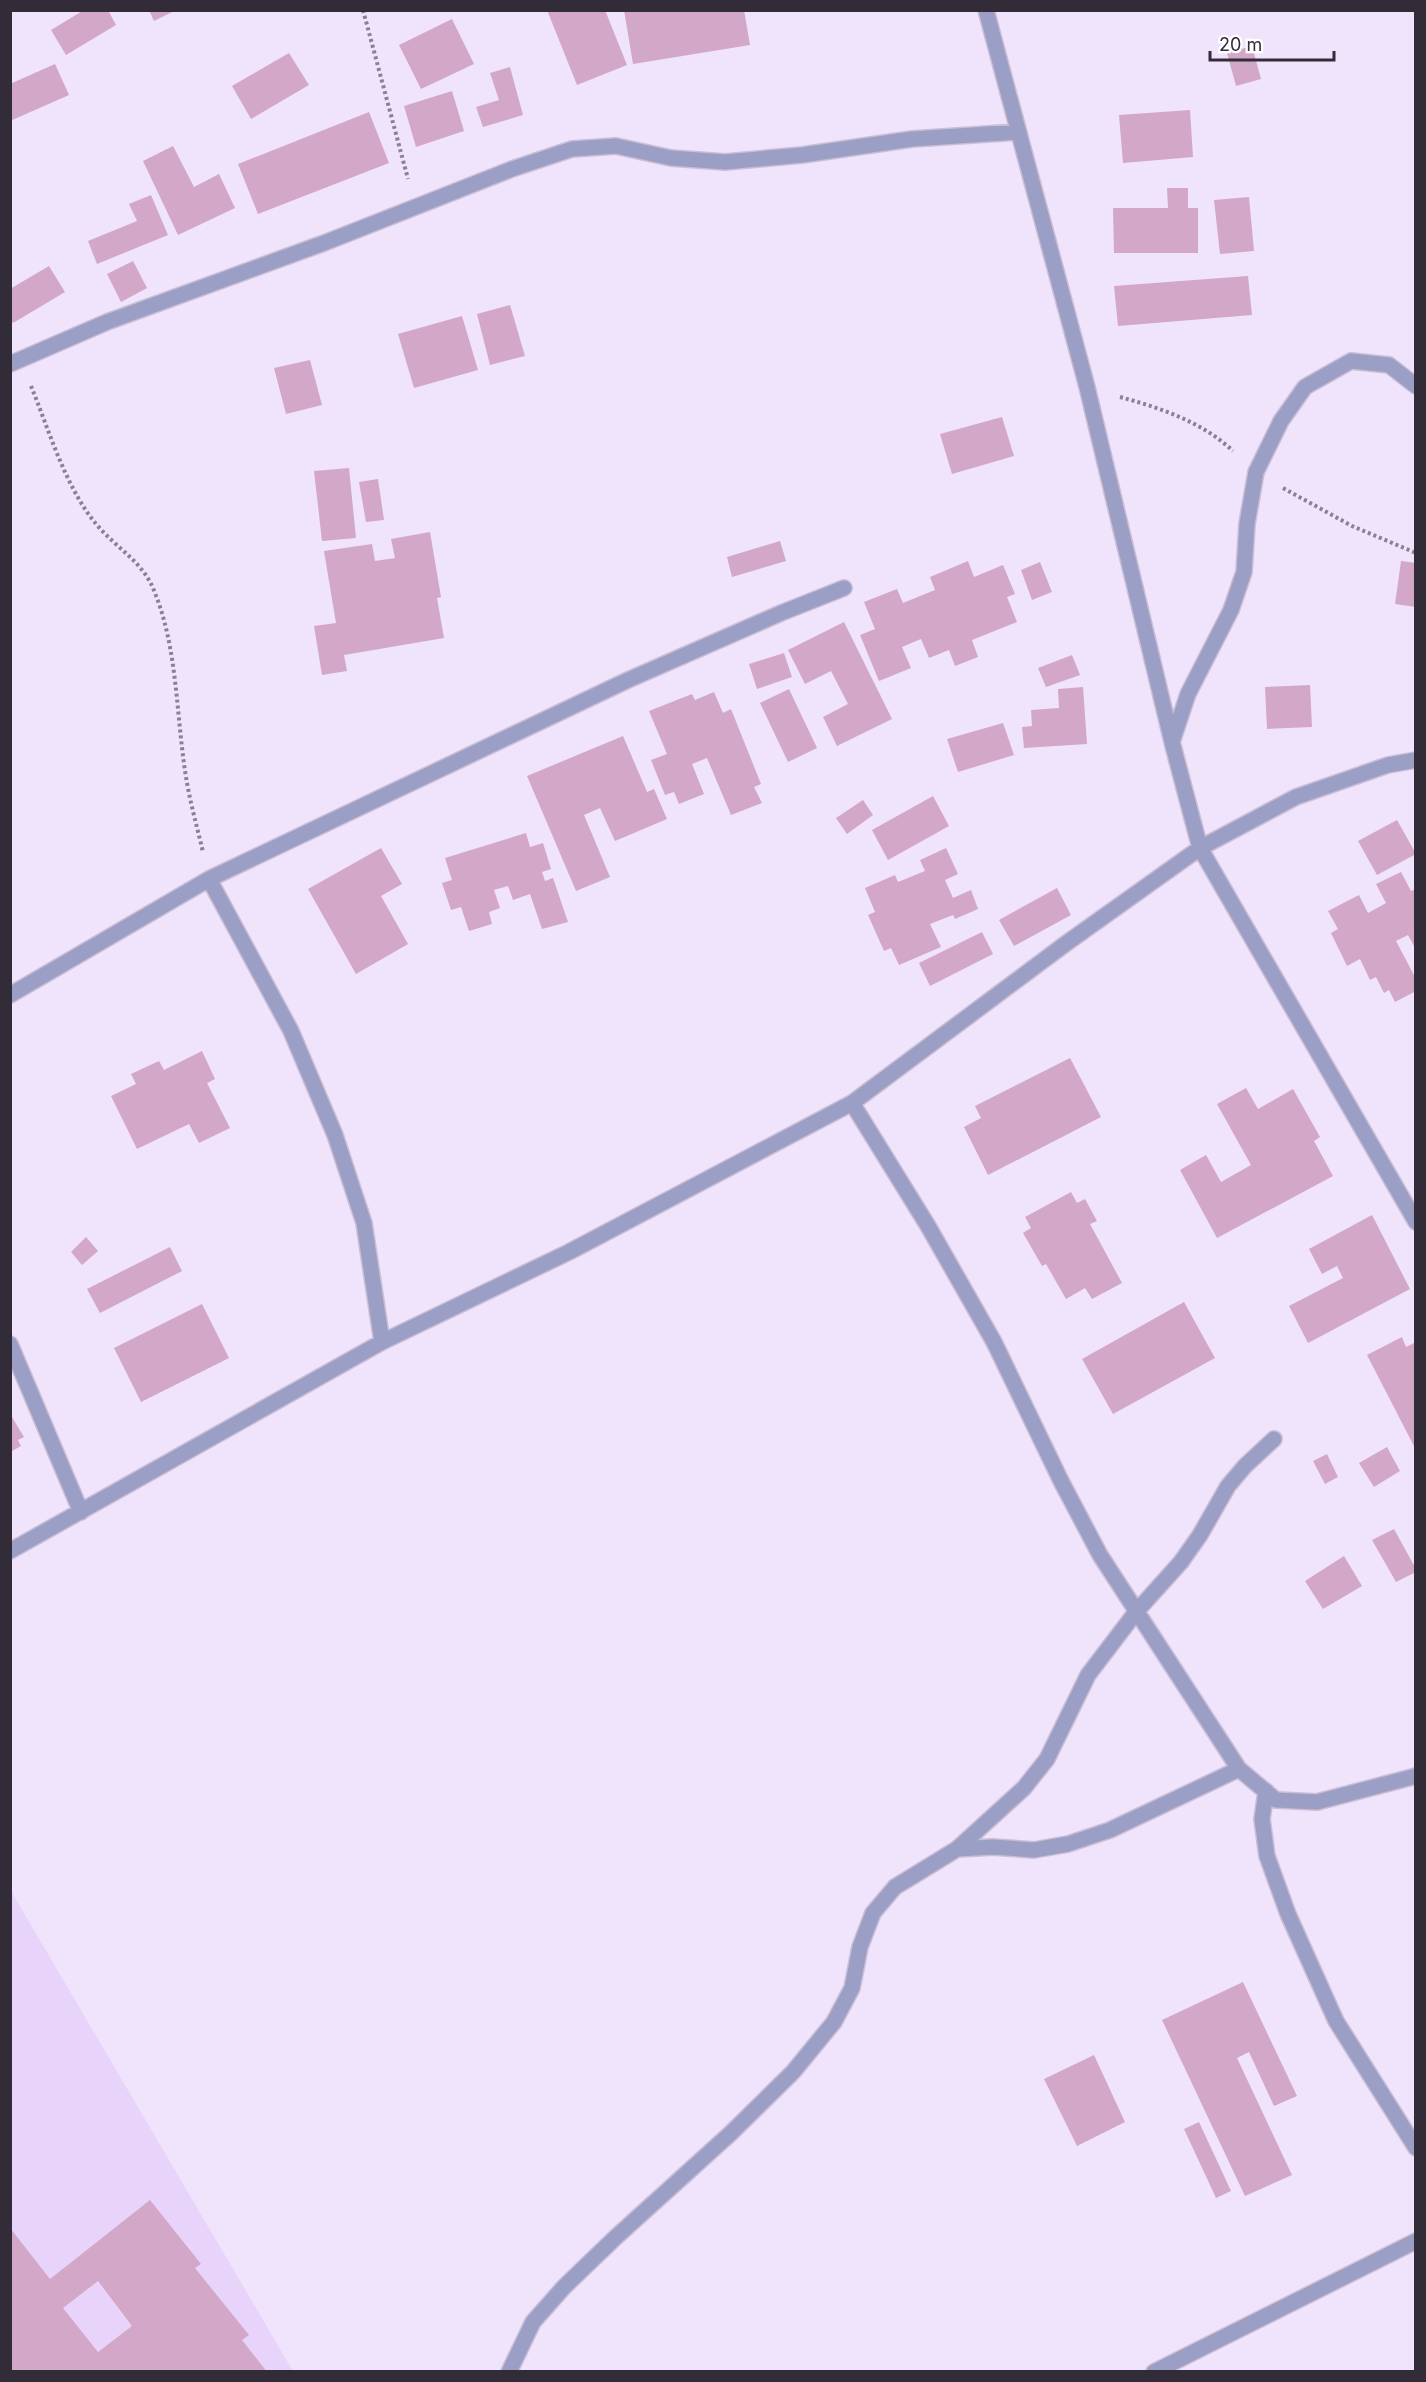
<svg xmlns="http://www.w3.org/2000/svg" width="1426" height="2382" viewBox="0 0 1426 2382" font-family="Inter,sans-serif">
<rect width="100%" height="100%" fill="#f0e3fc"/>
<path fill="#e8d4fa" d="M11 1891 293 2371H11Z"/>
<path fill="#d3a7c8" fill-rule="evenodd" d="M84 10H108L116 25 66 55 51 30Z
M149 10H176L154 21Z
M547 10H605L627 65 577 85Z
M624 10H744L750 45 633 64Z
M452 19 474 64 421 89 399 45Z
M1252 46 1261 79 1236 86 1227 53Z
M289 53 309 85 251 119 232 86Z
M55 64 69 95 10 121V84Z
M510 67 523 115 483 127 476 107 499 100 490 73Z
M452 91 464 131 416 147 404 106Z
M1190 110 1193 157 1123 163 1119 115Z
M369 112 389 163 258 214 238 164Z
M173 146 194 187 219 174 235 208 178 235 143 161Z
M1167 188H1188V208H1198V253H1114L1113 208H1168Z
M151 195 168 235 97 264 88 241 137 221 129 204Z
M1249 197 1254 251 1220 254 1214 200Z
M133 261 147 288 121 302 107 274Z
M49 266 65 292 13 323 10 319V289Z
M1248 276 1252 315 1118 326 1114 286Z
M510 305 525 356 490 365 477 314Z
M462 316 478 370 414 388 398 334Z
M310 360 322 405 286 414 274 368Z
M1002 417 1014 456 952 474 940 434Z
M349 468 356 538 322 541 314 471Z
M378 479 384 520 366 522 359 482Z
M430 532 441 597 437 598 444 638 344 655 347 671 322 675 314 626 336 623 324 551 372 544 375 561 395 558 391 539Z
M780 541 786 561 732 577 727 557Z
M968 561 974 577 1003 565 1015 594 1007 597 1017 622 972 640 978 657 955 666 949 650 929 658 921 639 902 647 911 668 879 681 860 635 875 629 864 602 897 589 903 603 935 590 930 577Z
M1401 561 1416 563V607L1395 604Z
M1040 562 1052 592 1032 600 1021 570Z
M844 622 892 719 837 746 823 717 848 704 831 671 805 684 788 650Z
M784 653 792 677 757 689 749 664Z
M1072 655 1080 675 1046 687 1038 668Z
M1310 685 1312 727 1267 729 1265 687Z
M1083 687 1087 744 1024 748 1022 727 1032 726 1031 710 1059 708 1058 689Z
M789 689 817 748 788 762 760 703Z
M714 692 723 713 731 709 761 784 754 787 762 803 731 815 707 758 692 764 704 794 679 804 674 792 665 795 651 760 667 754 649 711 692 694 695 700Z
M1003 723 1014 755 958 772 947 739Z
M623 736 647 792 654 789 667 819 615 841 600 808 584 815 610 877 576 891 527 776Z
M933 796 949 826 888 860 872 830Z
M863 800 873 815 847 834 836 818Z
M1397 820 1416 854 1377 875 1358 841Z
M526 833 530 847 543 843 551 869 542 872 545 881 553 878 568 922 542 929 530 894 513 900 508 886 494 890 500 908 489 912 492 924 469 931 461 907 451 910 442 883 452 880 445 858Z
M381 848 402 884 381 896 408 944 356 974 308 889Z
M946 848 958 874 945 880 953 898 971 890 978 909 955 919 953 915 930 924 941 947 899 965 891 948 884 951 868 915 875 912 865 888 895 875 898 882 925 871 920 860Z
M1401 872 1411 891 1416 889V950L1408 935 1396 941 1416 979V991L1395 1002 1389 990 1384 993 1376 977 1370 980 1360 959 1347 966 1331 933 1338 929 1328 911 1359 895 1368 913 1386 903 1376 884Z
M1057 888 1071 915 1014 946 999 920Z
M982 932 993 954 930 986 919 963Z
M202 1051 215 1079 207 1083 230 1128 199 1143 189 1124 137 1149 111 1096 136 1084 131 1074 159 1061 164 1070Z
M1070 1058 1101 1117 988 1175 964 1127 981 1118 975 1106Z
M1246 1088 1258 1109 1293 1089 1320 1137 1314 1141 1333 1176 1217 1238 1180 1170 1206 1155 1221 1182 1251 1165 1217 1104Z
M1071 1192 1077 1203 1085 1199 1097 1221 1090 1224 1122 1283 1092 1299 1085 1288 1066 1299 1046 1264 1042 1266 1023 1233 1031 1228 1025 1217Z
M1372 1215 1410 1289 1308 1343 1289 1306 1343 1278 1337 1266 1322 1274 1309 1249Z
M86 1237 98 1251 82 1265 71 1252Z
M170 1247 182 1271 100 1313 87 1289Z
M1184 1302 1215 1358 1113 1414 1082 1359Z
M202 1304 229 1358 141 1402 114 1348Z
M1402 1337 1406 1347 1416 1342V1450L1367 1355Z
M10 1414 24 1437 18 1440 21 1446 10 1452Z
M1387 1447 1400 1471 1374 1487 1359 1463Z
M1327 1454 1338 1477 1325 1484 1313 1461Z
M1394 1529 1416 1569V1572L1396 1582 1372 1540Z
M1344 1556 1362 1586 1323 1609 1305 1581Z
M1243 1982 1297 2096 1274 2106 1249 2052 1237 2058 1292 2175 1245 2196 1162 2020Z
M1094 2055 1125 2122 1077 2146 1044 2079Z
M1199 2122 1231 2191 1216 2198 1184 2129Z
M150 2200 201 2264 195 2268 249 2335 242 2340 267 2372H10V2228L50 2279ZM98 2281 132 2326 98 2352 63 2308Z"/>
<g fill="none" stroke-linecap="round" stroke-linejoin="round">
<defs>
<path id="minor" d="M986 10 1087 387 1172 742 1200 848 1416 1222
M10 364 107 322 324 243 512 169 572 149 616 146 671 158 725 162 802 155 912 139 1018 132
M1172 742 1188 694 1231 610 1244 572 1247 524 1256 472 1281 421 1305 387 1351 361 1389 365 1416 386
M209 879 291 1031 335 1135 364 1223 382 1342
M10 995 209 879 628 680 781 613 844 588
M852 1103 928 1226 994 1342 1061 1481 1100 1555 1239 1769 1276 1800 1317 1802 1416 1776
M10 1344 81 1512
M10 1551 382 1342 569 1252 852 1103 1068 942 1200 848 1296 797 1388 765 1416 760
M1266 1791 1262 1819 1267 1856 1288 1914 1336 2021 1416 2148
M957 1849 1024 1788 1047 1759 1088 1675 1136 1612 1181 1562 1200 1535 1228 1486 1245 1466 1274 1439
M509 2372 533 2322 564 2287 616 2237 731 2133 793 2072 834 2022 852 1988 860 1947 873 1913 895 1887 957 1849 993 1847 1034 1850 1068 1844 1110 1830 1239 1769
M1154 2372 1416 2241"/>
</defs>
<use href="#minor" stroke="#cabed5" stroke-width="18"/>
<path stroke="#8a8092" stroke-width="4" stroke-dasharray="3 3" stroke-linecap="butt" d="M363 10 408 179
M31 386C49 430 66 489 97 525 117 549 144 562 155 593 178 651 176 716 186 777 190 802 197 827 203 852
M1120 397C1161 408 1202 422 1233 451
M1283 488 1352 526 1416 553"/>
<use href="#minor" stroke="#9b9ec5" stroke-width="15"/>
</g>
<rect width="1426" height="2382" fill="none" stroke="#322c38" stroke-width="24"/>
<path d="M1210 51v9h124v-9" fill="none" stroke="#322c38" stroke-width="3"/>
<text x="1219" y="51" font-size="18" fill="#322c38" stroke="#ffffff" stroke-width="4.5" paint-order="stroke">20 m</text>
</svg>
